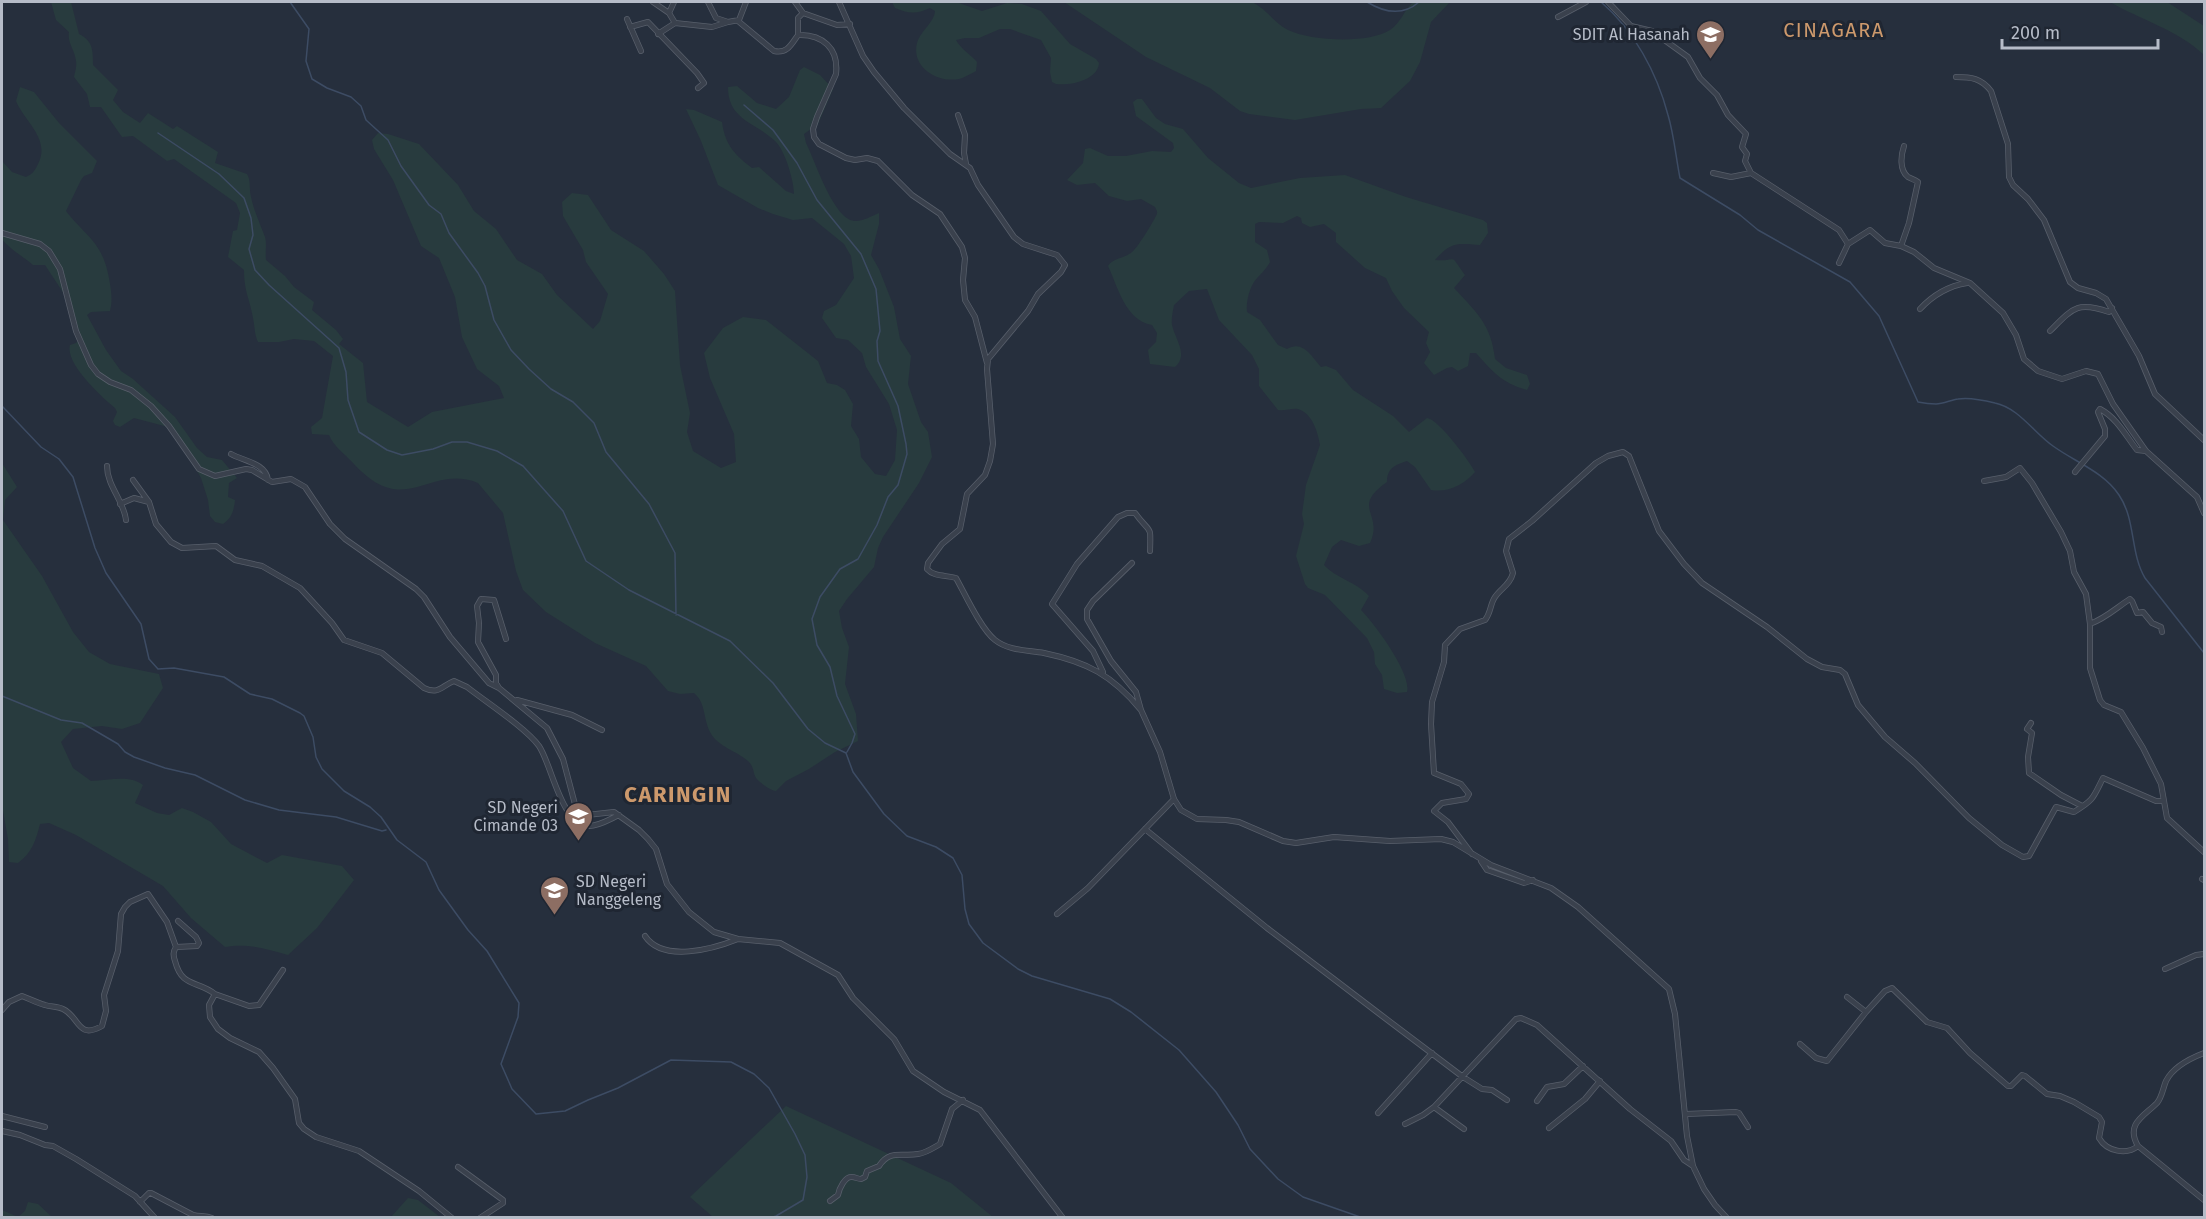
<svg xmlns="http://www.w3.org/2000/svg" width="2206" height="1219" viewBox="0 0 2206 1219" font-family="'Fira Sans',sans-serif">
<rect width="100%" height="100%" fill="#262f3d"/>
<path fill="#283b3e" d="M51 2H71L79 34C93 41 93 50 93 65L118 90 113 100 123 112 140 123 148 113 173 129 177 126 218 152 215 163 247 174C251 180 249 189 251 197 254 211 260 224 265 237 267 243 265 253 266 260L285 276 294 287 314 302 312 310 336 330 343 339 339 344 363 363 367 402 408 427 432 412 504 398 499 386 477 369 462 337 455 297 439 258 421 246 393 180 374 149 372 140 378 133 388 134 419 144 458 185 474 211 496 229 517 260 542 274 557 295 593 329 600 321 608 294 586 262 583 250 563 216 562 202 572 193 588 195 611 230 644 251 664 274 675 291 680 365 690 413 687 432 693 451 721 468 736 462 734 434 710 378 704 353 723 328 743 317 766 320 818 361 827 383 837 385 845 390 853 404 851 426 859 439 861 457 875 474 886 476 895 460 897 430 889 404 866 367 862 353 848 340 836 338 822 318 824 311 836 305 854 278 851 256 844 244 812 218 793 220 773 214 758 208 718 185 701 141 686 109 694 110 722 122C725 145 735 155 752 168L759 167 786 191 794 194C794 181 785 150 775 141 755 122 728 120 728 87L737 86 757 103 776 109 789 97 800 70 804 67 820 75 833 89 818 124 804 134 806 143C815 160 834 222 856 221 863 221 872 216 879 213V224L871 255 879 269 894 307 900 339 911 356 908 384 921 422 928 432 932 457 919 483 883 537 878 548 874 567 847 599 839 611 842 628 849 647 845 684 856 714 858 741 835 752 809 769 786 781 776 791C770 790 760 783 756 778 753 773 754 766 748 761 737 751 718 747 710 732 703 718 706 703 694 693L680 694 668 691 646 666 595 643 546 612 523 590 516 571 503 513 478 483C428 463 406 521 353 463 344 453 334 447 329 435L312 434 311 427 322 418 333 356 314 341 294 339 279 342H258C254 333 255 327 253 318 250 299 244 292 244 270L228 257 233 231 237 230 240 213 236 203 174 159 167 161 133 136 122 137 101 107H90L87 94 74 77C75 72 77 67 76 61 75 50 67 43 69 32L56 20Z
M892 2H956L982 11 1007 3 1022 4 1041 11 1070 44 1096 59 1099 63C1098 80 1070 86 1056 84L1052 82 1050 72 1051 58 1041 40 1010 29H1000L979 38H965L956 40C960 48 971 55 977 62L976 71C970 74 964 78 959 79 937 83 911 67 917 43 921 30 934 23 935 11L930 8C916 14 910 14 895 8Z
M1064 2H1252C1268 10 1274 23 1288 30 1311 41 1368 44 1390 30 1400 24 1405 9 1413 2H1450L1431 22 1420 62 1410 81 1381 108 1361 109 1295 120 1249 114 1240 111 1210 88 1146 57Z
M2110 2H2167L2204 26V55C2178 30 2141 20 2110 2Z
M20 87 34 92 59 123 97 161 92 173 84 176 81 180 66 211C87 238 102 241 109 278 111 290 113 299 110 311L91 312 87 315 106 350 121 371 133 379 175 417 197 448 207 457 222 460 237 478 229 483 228 497 235 500C234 510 232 518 223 524L215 522 210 516 208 500 201 478 196 469V460L172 428 134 418 120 427 115 425 113 421 117 412 115 408C102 397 65 364 70 345L76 343 81 337 72 306 45 265H33C25 258 7 247 2 239V161L12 172 26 177C33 174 35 170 38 164 51 139 24 121 16 101Z
M1137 99H1142L1156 118 1165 124 1183 129 1208 158 1239 183 1251 188 1300 178 1345 175 1406 197 1483 220 1487 223 1488 233 1480 245C1456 243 1451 242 1435 260 1459 262 1448 251 1465 275L1454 288C1477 313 1491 324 1495 359L1506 368 1527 375 1530 384 1527 390C1502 383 1493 372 1476 353H1470L1468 366 1458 371 1452 367 1447 368 1434 375 1424 363 1430 352 1426 343 1429 332 1404 308 1392 291 1386 278 1365 268 1336 242V233L1324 224 1310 227 1302 223 1301 218 1297 216 1283 223 1259 222 1255 224V242L1267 250 1270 262C1266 270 1259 275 1254 282 1249 290 1246 302 1247 312L1260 320 1278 345 1287 349C1303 340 1311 356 1321 367L1326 366 1336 370 1353 390 1393 416 1409 432 1427 418C1438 419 1469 460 1475 472 1465 484 1448 493 1431 490L1415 467 1407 461C1395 465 1387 468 1387 482 1350 508 1384 513 1370 543L1359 546 1341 540 1332 547 1324 565C1337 579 1355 581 1369 596L1361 610C1374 623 1412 674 1407 692L1397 693 1384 689 1382 675 1375 664 1374 652 1367 638 1325 595 1308 588 1305 584 1296 556 1304 524 1302 514 1306 485 1320 445C1318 432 1312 413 1298 409 1292 408 1285 411 1278 410L1259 386V369L1252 355 1219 320 1207 289 1189 291 1174 305C1173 311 1171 319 1172 325 1175 339 1189 355 1175 367L1150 364 1148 350 1156 342 1157 333 1152 325C1125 320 1118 287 1108 266 1114 257 1124 259 1132 252 1137 249 1153 222 1156 216 1158 212 1157 211 1155 207L1141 199 1127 201 1109 196 1095 183 1077 185 1067 180 1083 163 1085 149 1090 148 1108 156H1126L1152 151 1171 152 1174 148 1173 143 1136 116 1133 102Z
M2 463 17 487 5 500 3 520 42 576 73 632 89 652 110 664 159 674 163 688 140 723 122 729 102 726 73 729 61 742 73 768 91 781C109 781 128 774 143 785L135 803 157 813 169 815 182 808 193 812 211 822 231 844 267 863 282 855 342 866 354 880 317 928 288 955C266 949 248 943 225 947L191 918 163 886 76 835 49 823 40 824C36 840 32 853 18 863L9 862 8 839 2 805Z
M786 1106 951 1183 993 1217H713L690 1197Z
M408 1198 418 1200 440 1217H391Z
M28 1202 38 1204 52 1217H2V1210L18 1217 25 1211Z"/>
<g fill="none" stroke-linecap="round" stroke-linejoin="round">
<path stroke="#3d4c64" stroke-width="1.5" d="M290 2 309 29 306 61 312 79 327 88 351 97 361 106 366 120 388 140 401 166 429 205 441 214 449 233 478 273 485 286 494 320 511 350 529 369 551 389 573 402 594 423 606 452 649 504 675 553 676 615
M1367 2C1385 13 1403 16 1419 2
M1601 2C1634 30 1657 73 1668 115 1674 135 1676 158 1680 178L1740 215 1758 230 1850 282 1879 316 1918 402C1923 403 1930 404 1936 404 1943 404 1951 400 1958 399 1970 397 1983 400 1995 403 2019 408 2034 433 2053 446 2075 462 2104 472 2119 495 2136 520 2130 553 2145 578L2204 653
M744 105 773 130 797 163 817 200 861 254 876 289 880 331 877 341 878 361 898 406 906 444 907 454 898 485 888 497 877 525 858 559 840 569 820 597 812 619 817 645 830 667 837 696 855 734 852 743 847 752
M158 133 219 174 244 198 251 218 253 235 249 249 255 270 269 285 339 348 346 372 348 400 359 432 387 450 402 455 433 449 452 442H467L497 451 523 466 563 511 586 561 629 590 730 641 773 683 808 729 825 743 846 753 853 772 884 814 907 836 936 847 953 858 962 875 965 909 969 924 983 943 1018 969 1032 976 1110 999 1131 1012 1179 1050 1216 1092 1238 1125 1250 1149 1278 1179 1303 1197 1363 1218
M2 406 41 447 59 459 73 477 95 548 106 573 141 624 149 659 158 669 174 668 224 677 250 694 272 699 300 713 304 716 313 737 316 757 322 769 344 791 370 807 381 817 397 840 426 862 439 890 468 930 487 951 519 1003 518 1017 501 1064 512 1089 536 1114 565 1111 588 1100 618 1088 671 1060 731 1062 754 1074 769 1088 795 1134 805 1155 807 1177 803 1200 776 1216 770 1218
M2 696 61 720 82 723 118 744 125 752 134 757 165 768 195 775 245 800 279 810 336 817 382 831 386 830"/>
<defs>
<path id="street" d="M653 2 669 13 675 23
M708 2 716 18 728 22 739 20 746 2
M795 2 803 13
M839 2 863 56 874 72 904 108 950 154 970 168 978 185 1014 237 1023 244 1057 255 1065 265 1061 272 1038 294 1028 311 988 359 987 369 993 444 990 461 985 475 967 494 960 529 942 544 928 563 927 569C934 577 946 575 956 578 965 594 981 629 995 640 1009 651 1027 650 1044 653 1087 662 1112 675 1141 710
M1608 2 1631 26 1652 31 1688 57 1700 78 1717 95 1728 115 1746 134 1742 147 1747 154 1745 161 1751 173 1839 230 1848 244 1870 230 1885 243 1901 246 1914 252 1934 268 1970 283 2003 313 2016 335 2024 359 2038 371 2062 379 2086 371 2098 374 2113 404 2146 451 2197 497 2204 513
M669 13 674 2
M1558 17 1586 2
M627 19 641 51
M738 21 774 51C787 54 791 45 798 35 822 34 839 48 836 74L817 117 813 129 814 137 819 144 846 158 855 160 867 158 878 161 912 195 940 214 962 247 965 258 963 280 965 300 975 317 987 363
M630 27 648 22 697 73 704 83 698 88
M658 34 675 23 712 27 728 22
M798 35V18L803 13 837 25 850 24
M1956 77C1971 77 1981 78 1991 91L2008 144 2009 177 2013 185 2028 199 2044 220 2070 282 2078 288 2096 293 2106 299 2139 356 2155 394 2204 440
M958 115 965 135 964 153 966 164
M1713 173 1731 177 1751 173
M2 233 40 244 49 251 60 269 76 331 91 365 98 374 110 382 131 390 151 406 169 426 199 469 215 476 246 469 252 470 272 482 291 479 305 487 330 524 345 539 416 589 424 597 450 637 489 683 499 688 547 728 563 759 577 812 587 815 614 812 639 830 648 839 656 849 667 884 689 912 714 932 738 939 780 943 838 975 853 998 894 1039 913 1071 944 1092 980 1110 1063 1218
M1901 246 1909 223 1918 182C1915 180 1912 179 1908 177 1899 170 1901 155 1904 146
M1839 263 1848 244
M1920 309C1933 295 1948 286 1967 283
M2050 331C2073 308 2077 301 2109 312L2112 308
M231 454C243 461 266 463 268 480
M107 466C107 486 124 501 126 520
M2075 472 2105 436V429L2098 412 2100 409C2117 418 2126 436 2137 450L2146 451
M133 480 149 502 156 524 171 542 182 548 216 546 235 560 262 566 300 588 332 623 344 640 382 653 424 688C439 695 441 686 454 681L467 687C486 702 526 728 539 746 552 765 561 825 589 826 599 826 610 819 619 815
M1984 481 2006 477 2020 468 2032 483 2061 532 2070 551 2074 572 2086 594 2090 624V668L2100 700 2104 705 2121 712 2143 748 2161 784 2167 818 2204 852
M120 504 134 498 149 502
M1132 563 1093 601 1087 610V619L1111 661 1136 692 1141 710 1160 752 1174 799 1181 810 1197 819 1226 820 1239 822 1283 841 1296 843 1334 837 1390 841 1441 839 1453 842 1491 865 1551 888 1578 907 1669 989 1675 1014 1687 1136 1693 1166 1704 1189 1715 1205 1727 1218
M2090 624C2106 618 2116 608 2130 599L2132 601 2137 613 2143 612 2152 623 2161 627 2162 632
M1103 672 1093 651 1052 604 1077 564 1118 517 1127 513H1135C1151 535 1151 523 1150 551
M499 688 496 683V675L478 642 479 623 477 606 481 599 494 600 506 639
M517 700 572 715 602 730
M2031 723 2027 729 2032 733 2028 757 2029 773 2061 795 2082 806
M1145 829 1267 928 1381 1015 1463 1077 1482 1089 1492 1090 1507 1100
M1472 854 1448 822 1434 811 1442 803 1466 799 1469 794 1461 784 1434 773 1431 724 1432 702 1444 662 1445 645 1460 629 1485 620C1491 613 1490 604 1495 597 1501 588 1510 585 1513 573L1506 551 1509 539 1532 521 1596 463 1608 456 1623 452 1629 456 1659 531 1684 564 1702 583 1767 627 1807 659 1822 667 1840 670 1845 674 1858 705 1885 737 1915 763 1969 818 2002 845 2023 857 2029 856 2056 807 2074 812C2094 800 2093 798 2103 778L2156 801H2164
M1481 861 1487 870 1524 883 1533 880
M2202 879 2204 880
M1057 914 1088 888 1174 799
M178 921 196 937 199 943 197 946 176 947C173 952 173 955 175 961 182 988 197 980 215 994L209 1005 210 1017 218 1029 230 1038 259 1052 273 1068 295 1099 299 1123 304 1129 316 1137 359 1151 419 1191 452 1218
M645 936C663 963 713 949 738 939
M2165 969 2196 955 2204 954
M215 994 249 1006 259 1005 283 970
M1847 997 1866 1012 1885 991 1892 988 1927 1022 1947 1028 1970 1053 2008 1086H2011L2022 1075 2025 1076 2047 1094 2060 1096 2074 1102 2099 1117 2102 1122 2099 1138C2107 1152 2127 1155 2138 1146
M2 1010 9 1002 22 996C30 999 37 1003 45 1005 51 1007 57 1006 63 1009 80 1017 77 1040 102 1026L106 1011 104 995 118 951 121 914 125 907 130 902 148 894 167 922 176 947
M1800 1044 1816 1058 1827 1061 1866 1012
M2204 1053C2191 1058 2173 1067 2166 1081 2163 1088 2162 1097 2157 1103 2144 1116 2125 1124 2138 1146L2204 1200
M1537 1101 1547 1087 1564 1084 1583 1066
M1434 1107 1464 1129
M1378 1113 1432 1053
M1686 1114 1736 1112 1739 1113 1748 1127
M2 1116 45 1127
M1405 1124 1423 1115 1434 1107 1516 1019 1521 1018 1537 1025 1630 1109 1671 1141 1684 1160 1693 1166
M1549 1128 1585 1099 1600 1081
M2 1131 20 1135 45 1145 53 1146 76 1159 135 1196 155 1218
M458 1167 503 1200V1203L480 1218
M830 1201 838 1195C839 1189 845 1176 852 1177 855 1177 858 1179 861 1179L865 1177 867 1171 879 1166C890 1149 902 1157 918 1154 926 1153 933 1148 940 1144L952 1109 963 1100
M140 1202 149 1193H151L193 1215C200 1217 205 1215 212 1218"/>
</defs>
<use href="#street" stroke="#585f6b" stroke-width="6"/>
<use href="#street" stroke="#3a414d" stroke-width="4.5"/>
</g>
<defs>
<symbol id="school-pin" viewBox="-11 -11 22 30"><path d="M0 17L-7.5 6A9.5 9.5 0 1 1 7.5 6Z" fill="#8d6e63" stroke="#1f2632"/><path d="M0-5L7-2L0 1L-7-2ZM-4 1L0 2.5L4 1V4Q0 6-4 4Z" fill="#fff"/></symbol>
</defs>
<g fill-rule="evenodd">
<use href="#school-pin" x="1694" y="18" width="33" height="45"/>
<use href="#school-pin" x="562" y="800" width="33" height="45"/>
<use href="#school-pin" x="538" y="874" width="33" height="45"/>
</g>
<g text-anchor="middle" stroke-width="6" stroke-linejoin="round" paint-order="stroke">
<g font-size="16" fill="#b6bcc8" stroke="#1f2632" text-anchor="end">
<text x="1690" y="40">SDIT Al Hasanah</text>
<text x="558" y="813">SD Negeri<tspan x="558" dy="18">Cimande 03</tspan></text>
<text x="576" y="887" text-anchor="start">SD Negeri<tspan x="576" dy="18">Nanggeleng</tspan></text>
</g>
<g font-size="20" letter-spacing="1.5" fill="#cd996c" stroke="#1f2632">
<text x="1834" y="37">CINAGARA</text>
</g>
<g font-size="22" font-weight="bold" letter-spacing="1.5" fill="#cd996c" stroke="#1f2632">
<text x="678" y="802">CARINGIN</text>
</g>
</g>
<rect width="2206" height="1219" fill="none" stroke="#b6bcc8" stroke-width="6"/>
<path d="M2002 39v9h156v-9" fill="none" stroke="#b6bcc8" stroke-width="3"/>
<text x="2011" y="39" font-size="18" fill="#b6bcc8" stroke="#1f2632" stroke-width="4.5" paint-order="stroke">200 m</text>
</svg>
